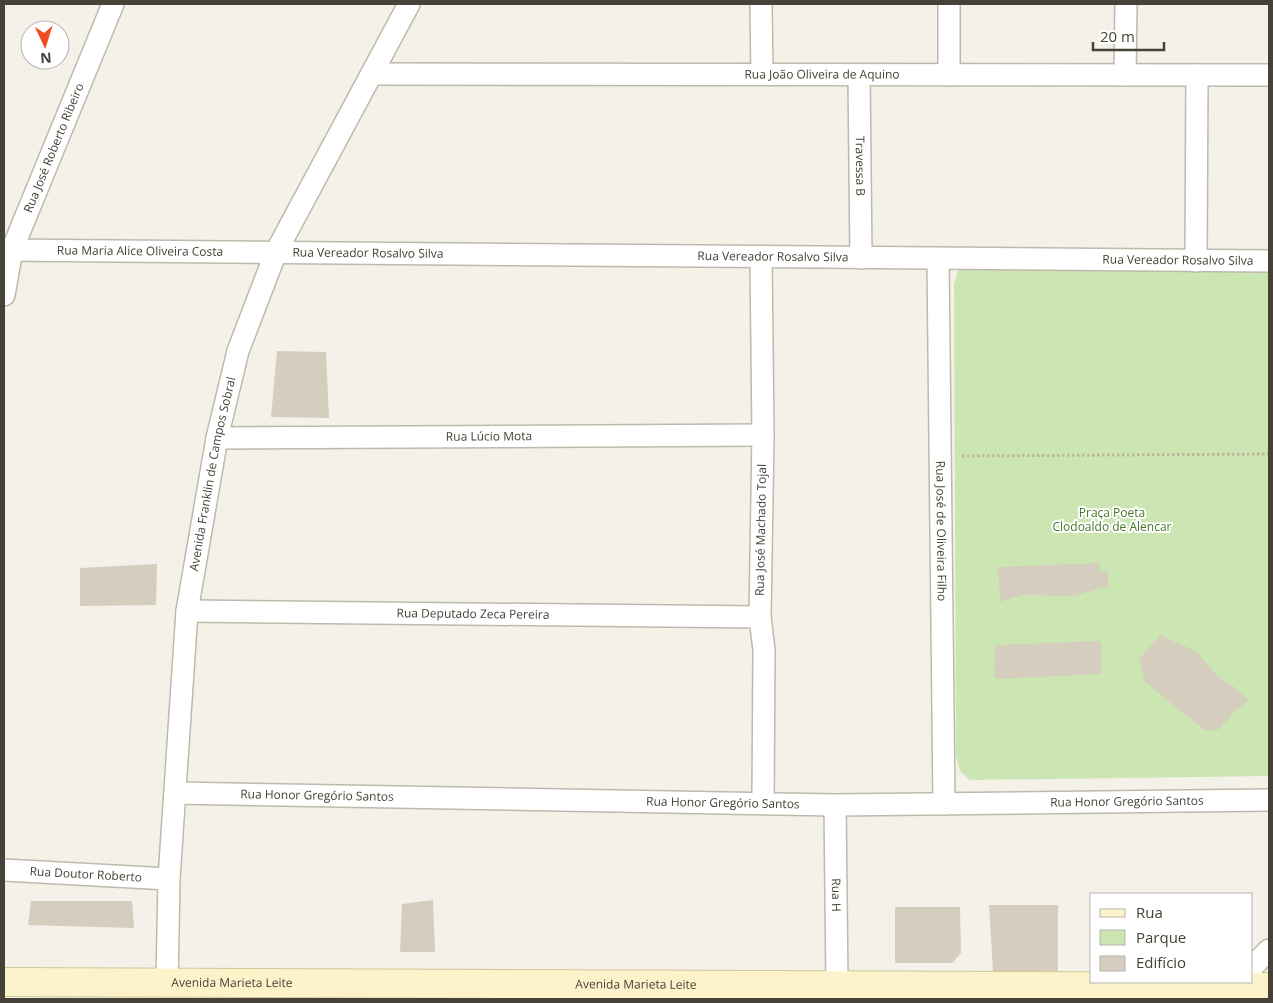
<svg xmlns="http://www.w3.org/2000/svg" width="1273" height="1003" viewBox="0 0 1273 1003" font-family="'Open Sans',sans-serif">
<rect width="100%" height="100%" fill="#f4f1e9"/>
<path fill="#cce6b3" d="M968 269 1269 271V776L970 780 960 771 956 756 954 284 958 271Z"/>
<path fill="#d5cdbe" d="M277 351 326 352 329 418 271 417Z
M1099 563 1100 571H1107L1109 586 1074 596 1022 595 1000 602 998 567Z
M157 564 156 605 80 606V568Z
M1160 635 1195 651 1222 680 1233 686 1249 701 1235 710 1220 729 1206 731 1145 682 1139 660Z
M1101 641V674L994 679 995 645Z
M433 900 435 952H400L402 904Z
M31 901H132L134 928 28 925Z
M989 905H1058V971H993Z
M895 907H960L961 953 952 963H895Z"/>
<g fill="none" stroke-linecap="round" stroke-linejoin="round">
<defs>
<g id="street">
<path d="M761 4 762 74"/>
<path d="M949 4V75"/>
<path id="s1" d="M373 74 1269 75"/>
<path id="s2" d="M859 75 861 258"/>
<path d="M1125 75 1126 4"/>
<path id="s3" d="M4 250 1269 261"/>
<path d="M761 257 763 435 760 617 764 650 763 803"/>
<path id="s4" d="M938 259 944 804"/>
<path d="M1196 261 1197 75"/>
<path id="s5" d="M4 295 12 250 113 4"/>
<path id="s6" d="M217 438 763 435"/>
<path id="s7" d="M187 611 760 617"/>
<path id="s8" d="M175 793 835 805 1269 800"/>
<path id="s9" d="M835 805 837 985"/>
<path id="s10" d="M4 870 169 879"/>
<path d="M1252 967 1269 950"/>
<path id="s11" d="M167 983 169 879 187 611 217 438 238 351 276 252 409 4"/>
</g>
<g id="secondary">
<path id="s12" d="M4 982 1269 987"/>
</g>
</defs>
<use href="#street" stroke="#bfb9ab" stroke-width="24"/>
<use href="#secondary" stroke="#d2c699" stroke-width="30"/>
<path stroke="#c0b69d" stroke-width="3" stroke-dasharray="2.5 2.5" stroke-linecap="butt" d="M962 456 1269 454"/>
<use href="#street" stroke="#fff" stroke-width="21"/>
<use href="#secondary" stroke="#fdf3ca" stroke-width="28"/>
</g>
<g text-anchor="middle" stroke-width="4" stroke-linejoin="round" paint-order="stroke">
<g font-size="12" fill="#474237" stroke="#fff">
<text dy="4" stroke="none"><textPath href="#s1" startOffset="449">Rua João Oliveira de Aquino</textPath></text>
<text dy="4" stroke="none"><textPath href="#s5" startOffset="156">Rua José Roberto Ribeiro</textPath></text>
<text dy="4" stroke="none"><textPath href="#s2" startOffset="91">Travessa B</textPath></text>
<text dy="4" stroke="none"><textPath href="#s3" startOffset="136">Rua Maria Alice Oliveira Costa</textPath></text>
<text dy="4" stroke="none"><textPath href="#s3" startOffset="364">Rua Vereador Rosalvo Silva</textPath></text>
<text dy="4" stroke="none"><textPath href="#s3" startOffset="769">Rua Vereador Rosalvo Silva</textPath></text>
<text dy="4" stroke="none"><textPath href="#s3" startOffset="1174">Rua Vereador Rosalvo Silva</textPath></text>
<text dy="4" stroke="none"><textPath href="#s6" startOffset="272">Rua Lúcio Mota</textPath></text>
<text dy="4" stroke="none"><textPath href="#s11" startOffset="512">Avenida Franklin de Campos Sobral</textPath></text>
<text transform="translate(761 530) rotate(-89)" y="4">Rua José Machado Tojal</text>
<text dy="4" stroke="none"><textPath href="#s4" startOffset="272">Rua José de Oliveira Filho</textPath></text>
<text dy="4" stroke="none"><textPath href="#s7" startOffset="286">Rua Deputado Zeca Pereira</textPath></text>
<text dy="4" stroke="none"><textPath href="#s8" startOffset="142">Rua Honor Gregório Santos</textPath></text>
<text dy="4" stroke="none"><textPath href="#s8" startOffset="952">Rua Honor Gregório Santos</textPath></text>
<text dy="4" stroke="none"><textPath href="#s8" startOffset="548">Rua Honor Gregório Santos</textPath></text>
<text dy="4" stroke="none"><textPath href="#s10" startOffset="82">Rua Doutor Roberto</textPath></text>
<text dy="4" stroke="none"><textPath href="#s9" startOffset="90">Rua H</textPath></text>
<text dy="4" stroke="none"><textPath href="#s12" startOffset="228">Avenida Marieta Leite</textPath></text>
<text dy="4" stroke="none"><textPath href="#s12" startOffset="632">Avenida Marieta Leite</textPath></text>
</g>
<g font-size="12" fill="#44772c" stroke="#fff">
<text x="1112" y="517">Praça Poeta<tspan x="1112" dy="14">Clodoaldo de Alencar</tspan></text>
</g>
</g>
<rect width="1273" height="1003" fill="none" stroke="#474237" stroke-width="10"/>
<rect x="1090" y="893" width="162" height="90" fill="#ffffff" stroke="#b5b3af"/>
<rect x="1100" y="909" width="25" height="8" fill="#fdf3ca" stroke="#b5b3af"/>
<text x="1136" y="918" font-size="15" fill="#474237">Rua</text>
<rect x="1100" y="930" width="25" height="15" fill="#cce6b3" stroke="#b5b3af"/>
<text x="1136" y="943" font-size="15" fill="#474237">Parque</text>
<rect x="1100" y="956" width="25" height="15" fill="#d5cdbe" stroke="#b5b3af"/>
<text x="1136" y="968" font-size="15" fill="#474237">Edifício</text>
<g transform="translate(45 45) rotate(176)"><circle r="24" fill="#ffffff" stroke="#b5b3af"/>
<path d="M0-4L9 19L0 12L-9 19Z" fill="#f24d21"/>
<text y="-8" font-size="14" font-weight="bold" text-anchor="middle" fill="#474237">N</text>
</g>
<path d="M1093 42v8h71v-8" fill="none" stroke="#474237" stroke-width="2.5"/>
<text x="1100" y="42" font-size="15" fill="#474237" stroke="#ffffff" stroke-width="4" paint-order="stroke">20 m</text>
</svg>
